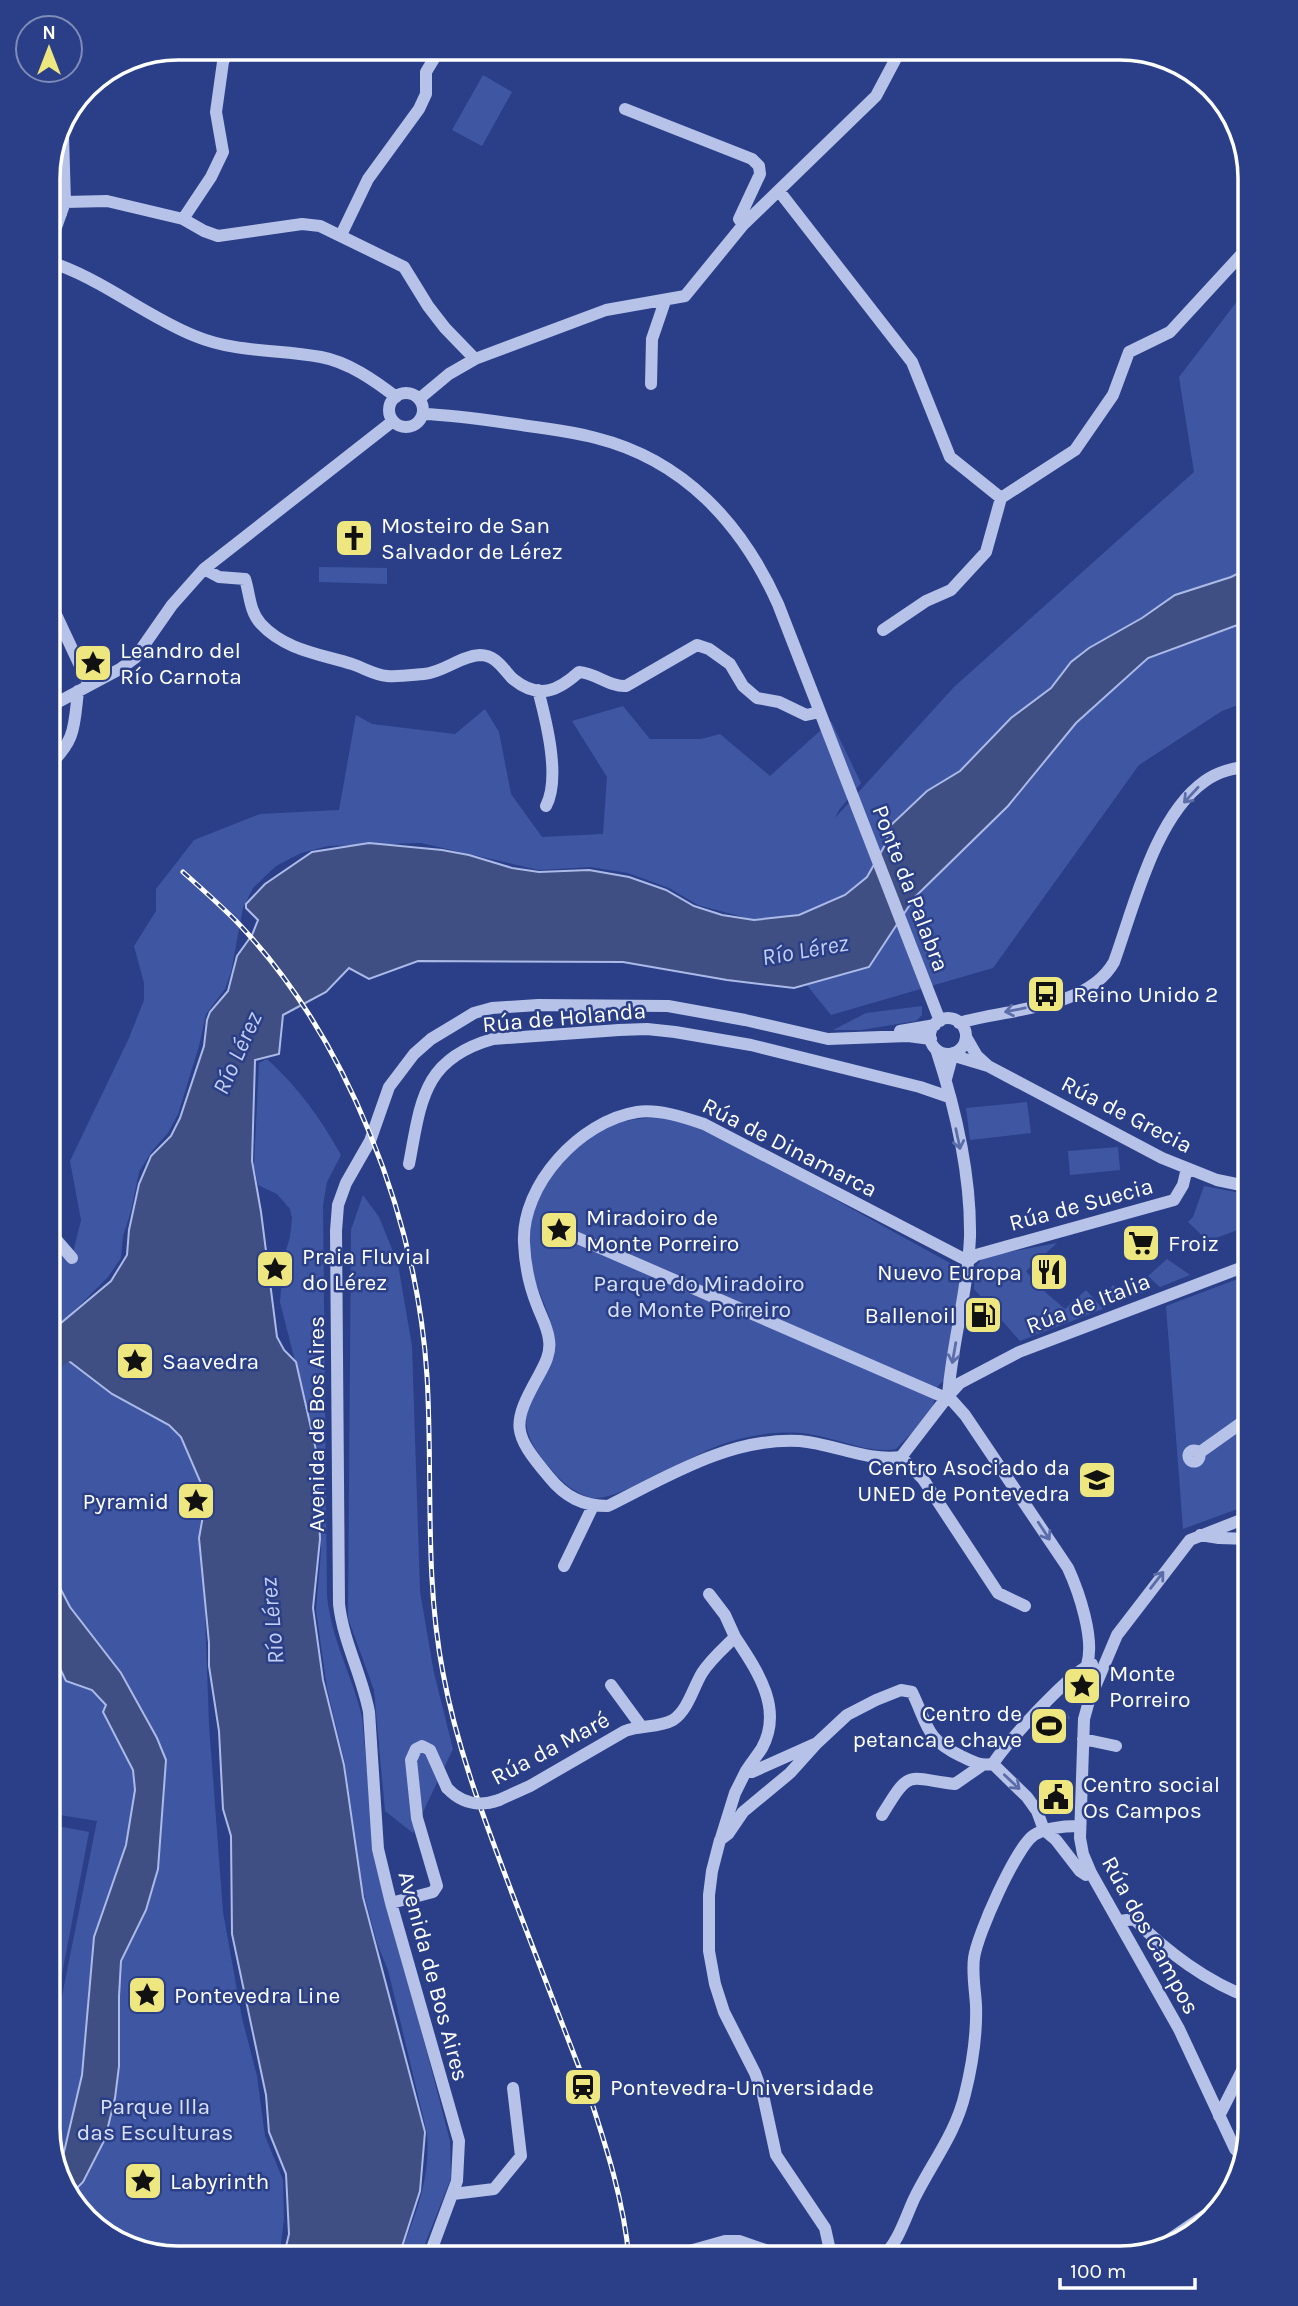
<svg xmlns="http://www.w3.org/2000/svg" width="1298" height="2306" viewBox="0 0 1298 2306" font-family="Karla,sans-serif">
<rect width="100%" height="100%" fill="#2a3f87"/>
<path fill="#3f57a3" d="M483 75 512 92 482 146 452 130Z
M1242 295 1251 296V700L1222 711 1139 765 993 968 831 1015 754 920 698 905 669 888 628 873 590 867 539 870 421 843 328 846 301 853 276 866 253 888 243 908 231 972 225 989 206 1014 199 1046 178 1114 168 1133 152 1151 139 1172 131 1211 123 1236 121 1258 108 1277 48 1337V1345L118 1398 169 1425 181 1437 198 1478 205 1505 199 1538 203 1558 209 1725 223 1912 242 2018 257 2076 265 2136 283 2180 284 2219 279 2259 169 2258 105 2237 61 2186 47 2129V2061H49L97 1821 47 1813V1229L72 1257 81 1220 70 1161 129 1038 144 1000V983L134 946 156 911V889L194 840 260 814 339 810 356 715 372 724 455 734 485 709 499 732 511 794 542 837 603 834 607 777 572 721 623 706 650 739H701L720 734 770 776 831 721 861 783 839 810 835 818 954 687 1194 472 1179 377Z
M319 567 387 568V584L319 582Z
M922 1006V1015L916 1021 861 1030H833L866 1013Z
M267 1059C298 1087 321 1119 341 1155L327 1182 323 1205 327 1596C332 1643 352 1674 362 1717L374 1848 450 2141 451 2178 419 2259H398C415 2217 431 2179 427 2133L388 1970 377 1943 362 1886 345 1763 327 1688 316 1610 321 1552 317 1447 280 1302 284 1257 290 1237 292 1218 290 1209 277 1194 258 1185 254 1166 259 1063Z
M1027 1102 1031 1133 970 1140 966 1108Z
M659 1117 709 1130 959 1268 961 1275 944 1381C933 1387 936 1396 933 1406 930 1417 905 1439 896 1449 868 1454 837 1438 809 1434 780 1430 747 1435 720 1445 692 1455 619 1500 594 1498 590 1498 583 1495 579 1493 565 1486 554 1473 544 1461 513 1422 528 1405 548 1366 553 1357 556 1346 554 1335 549 1306 530 1282 529 1250 526 1193 569 1139 622 1122 634 1119 647 1118 659 1117Z
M1118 1147 1120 1170 1070 1175 1068 1151Z
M1204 1186 1251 1195V1225L1208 1241 1188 1222 1193 1217Z
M363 1195 379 1217 398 1264 412 1346 420 1592 434 1673 453 1749 413 1833 385 1811 374 1690 348 1618 351 1230Z
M1057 1243 1026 1271 1038 1286 1065 1309 1086 1290 1103 1309 1020 1341 974 1289 975 1268 983 1257Z
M1167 1259 1190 1275 1160 1287 1148 1276Z
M1251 1274V1504L1183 1529 1166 1306Z
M1139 1278 1152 1289 1110 1305 1103 1296 1113 1285 1123 1294Z
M1057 1707 1067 1712 1070 1718 1044 1740 1034 1730Z
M47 1824 89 1832 61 1979 47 1976Z"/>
<path fill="#3f4e83" stroke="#acbae8" stroke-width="2" d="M1251 567V620L1148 658 1076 723 1008 806 915 897 869 967 794 988 727 980 623 962 418 961 369 979 349 968 326 992 283 1015 279 1054 255 1060 252 1161 261 1212 277 1337 284 1350 296 1362 316 1450 320 1539 313 1608 323 1680 344 1765 363 1897 425 2132 420 2191 398 2259H283L289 2234 286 2174 269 2132 266 2095 232 1934 231 1836 223 1809 219 1731 209 1666V1643L199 1538 205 1505 200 1481 181 1437 169 1425 112 1394 48 1345V1337L55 1328 111 1281 127 1255 129 1230 139 1184 151 1156 171 1136 180 1118 204 1046 207 1020 210 1012 228 991 237 956 252 935 258 920 246 908V904L265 884 312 852 369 843 442 850 469 855 512 868 539 872 589 870 629 877 666 890 694 906 722 915 754 920 799 915 845 895 867 877 885 845 891 825 927 791 960 771 1011 718 1051 688 1071 662 1089 648 1142 618 1175 595 1231 577Z
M47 1563 70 1607 121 1673 157 1738 166 1760 158 1869 146 1910 121 1961 119 1996V2066L115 2098 105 2139 83 2182 69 2196 61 2186 55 2163 64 2152 82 2075 94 1937 126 1845 135 1790 133 1770 103 1712 106 1705 92 1690 66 1681 47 1641Z"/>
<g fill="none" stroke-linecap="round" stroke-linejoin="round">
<path stroke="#3f4e83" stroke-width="10" d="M47 1375 64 1358 76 1354"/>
<path stroke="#b7c2e8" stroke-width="12" d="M625 109 752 159 759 166 760 174 739 219 743 225
M48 189 61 214
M779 191 912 362 950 457 1001 498
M65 202 107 201 183 219 204 231 218 236 302 224 320 226 404 267 428 306 445 328 475 359
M183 219 211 177 223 152 216 112 223 62 229 47
M341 235 368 179 419 109 426 94V72L441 47
M47 261C102 278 143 315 195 336 236 353 278 349 321 357 348 362 374 380 396 397
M47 355 51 331 53 236 65 202 63 136
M651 384 652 339 665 301
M389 410a17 17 0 1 1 34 0a17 17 0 1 1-34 0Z
M419 399 449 374 475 359 606 310 685 296 743 225 876 96 902 47
M423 414C459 415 493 421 528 426 551 429 574 432 596 438 684 460 742 524 778 604L940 1021
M204 569 219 577 245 579C250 594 249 611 261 624 285 650 320 654 352 664 364 668 375 675 387 676 399 677 412 675 424 674 444 672 460 656 480 655 496 655 503 669 513 679 539 700 558 691 579 672 596 673 609 687 626 686L697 645 709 649 730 664 743 686 757 698 779 702 806 715 820 712
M47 581 52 606 89 685
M883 630 926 601 951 590 986 552 1001 498 1075 450 1113 395 1129 352 1170 332 1251 244
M538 690C546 720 561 778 546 806
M47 708 120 669 135 658 172 605 204 569 393 421
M47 767C76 741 74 727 78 691
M930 1036a18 18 0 1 1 36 0a18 18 0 1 1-36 0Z
M959 1023C1008 1008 1087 1010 1114 962 1134 907 1155 816 1205 781 1219 771 1234 768 1251 766
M900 1031 935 1025
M966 1037 977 1056 988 1066
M936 1049C955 1107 971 1177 970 1237 968 1291 952 1343 948 1396L965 1415 1068 1568C1079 1592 1095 1639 1087 1665
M946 1079 953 1053 958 1057 988 1066 1162 1158 1217 1180 1251 1187
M409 1164C421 1102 422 1059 493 1039L619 1030 647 1029 675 1032 751 1045 920 1087 949 1097
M47 1229 72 1258
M566 1233 946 1398
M968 1261 704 1124C683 1117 659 1109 637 1112 580 1121 521 1185 524 1243 525 1265 529 1285 537 1305 541 1316 548 1328 549 1340 551 1353 545 1364 539 1375 511 1425 512 1433 549 1477 565 1497 583 1506 608 1506 668 1476 731 1437 800 1441 834 1444 868 1462 901 1457L948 1396 960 1383 1019 1352 1251 1264
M968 1261 976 1255 1174 1200 1183 1185 1187 1168
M1188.5 1456a5.5 5.5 0 1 1 11 0a5.5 5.5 0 1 1-11 0Z
M1199 1453 1251 1416
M901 1457 923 1479 998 1593 1025 1606
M1200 1535 1219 1538 1251 1539
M564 1566 593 1506
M709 1594 725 1615 735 1637
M1071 1680V1692L1077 1698H1084L1092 1693
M611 1685 641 1726
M1083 1739 1116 1746
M817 1743 790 1773 743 1812 728 1834 720 1840 712 1871 709 1895V1951L715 1984 724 2012 755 2073 763 2095 776 2155 825 2228 829 2246 827 2259
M499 1800 530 1786 625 1731C640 1725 659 1728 673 1720 688 1710 693 1688 702 1673 711 1659 724 1648 735 1637 756 1669 784 1708 762 1748 757 1756 751 1763 746 1771
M882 1815C911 1768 905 1778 955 1784L981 1766
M721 1838 735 1793 746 1771 752 1772 817 1743 847 1715 876 1700 901 1690 912 1692C928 1725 925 1739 961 1756 973 1762 980 1766 993 1764
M1091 1873 1086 1875 1080 1871 1056 1840 1044 1830 1037 1811 1027 1797 993 1764C1003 1746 1074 1668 1092 1664
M391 1903 433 1892 437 1886 417 1818 411 1760 416 1749 422 1746 430 1750 447 1788
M1120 1921 1134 1919C1166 1951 1208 1983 1251 1998
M1219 2116 1251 2053
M1242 2156 1235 2149 1179 2029 1091 1873 1083 1854 1080 1838 1084 1719 1089 1701 1117 1635 1190 1540 1251 1516
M453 2194 494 2189 521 2156 513 2088
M1151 2252 1229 2199
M428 2259 457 2181 459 2141 391 1903 378 1849 369 1712C362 1675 343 1641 339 1604L336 1231 338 1205 346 1183 370 1141 389 1087 414 1054 431 1039 474 1013 492 1008 538 1005 668 1006 745 1020 828 1039 908 1036 931 1039
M661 2259 725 2241H739L792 2259
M881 2259C899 2241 904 2221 914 2199 931 2164 956 2133 965 2094 972 2066 977 2034 976 2005 975 1989 972 1973 974 1958 977 1935 1016 1847 1034 1835 1047 1827 1066 1826 1080 1826"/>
<defs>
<path id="rail" d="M183 872C201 888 219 904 236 921 347 1036 417 1218 427 1376 433 1475 424 1575 443 1673 457 1749 485 1821 512 1893 537 1959 563 2025 588 2091 606 2146 624 2201 629 2259"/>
</defs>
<use href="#rail" stroke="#fff" stroke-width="5"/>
<use href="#rail" stroke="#2a3f87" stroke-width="2.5" stroke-dasharray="8" stroke-linecap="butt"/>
<path stroke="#b7c2e8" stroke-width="12" d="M447 1788C462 1804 479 1807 499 1800"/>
</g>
<defs><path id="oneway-shaft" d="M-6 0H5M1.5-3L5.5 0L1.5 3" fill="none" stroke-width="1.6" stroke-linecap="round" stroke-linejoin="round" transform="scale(1.75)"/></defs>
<g stroke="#5b6da9">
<use href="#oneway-shaft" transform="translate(1191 795) rotate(133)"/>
<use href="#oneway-shaft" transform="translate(1015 1010) rotate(169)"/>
<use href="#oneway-shaft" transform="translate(958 1139) rotate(78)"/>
<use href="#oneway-shaft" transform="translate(954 1353) rotate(100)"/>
<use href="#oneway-shaft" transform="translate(1044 1531) rotate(57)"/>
<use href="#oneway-shaft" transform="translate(1157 1580) rotate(-52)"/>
<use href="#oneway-shaft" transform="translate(1012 1782) rotate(43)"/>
</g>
<defs>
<symbol id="church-square" viewBox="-11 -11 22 22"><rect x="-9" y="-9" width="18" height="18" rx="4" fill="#eee67f" stroke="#2a3f87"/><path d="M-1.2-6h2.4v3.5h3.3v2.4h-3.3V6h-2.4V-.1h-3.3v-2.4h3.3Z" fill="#111"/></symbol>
<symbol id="sight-square" viewBox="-11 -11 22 22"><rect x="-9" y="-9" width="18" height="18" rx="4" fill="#eee67f" stroke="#2a3f87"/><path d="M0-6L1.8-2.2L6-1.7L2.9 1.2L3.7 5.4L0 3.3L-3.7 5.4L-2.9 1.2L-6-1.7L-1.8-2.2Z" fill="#111"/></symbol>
<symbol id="bus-square" viewBox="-11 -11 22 22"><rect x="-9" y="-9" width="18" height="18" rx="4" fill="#eee67f" stroke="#2a3f87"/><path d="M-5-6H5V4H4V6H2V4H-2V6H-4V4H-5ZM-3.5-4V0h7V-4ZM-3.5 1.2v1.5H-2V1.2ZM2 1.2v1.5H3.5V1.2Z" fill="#111"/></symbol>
<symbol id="supermarket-square" viewBox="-11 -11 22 22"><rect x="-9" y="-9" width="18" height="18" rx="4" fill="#eee67f" stroke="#2a3f87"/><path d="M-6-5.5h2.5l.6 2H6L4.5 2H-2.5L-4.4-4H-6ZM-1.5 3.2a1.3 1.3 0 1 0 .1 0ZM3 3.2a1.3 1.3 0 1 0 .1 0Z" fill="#111"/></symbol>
<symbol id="restaurant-square" viewBox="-11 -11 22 22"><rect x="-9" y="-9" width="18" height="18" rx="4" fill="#eee67f" stroke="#2a3f87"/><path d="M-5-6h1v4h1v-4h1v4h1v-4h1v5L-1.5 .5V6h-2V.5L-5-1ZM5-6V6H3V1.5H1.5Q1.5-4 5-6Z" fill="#111"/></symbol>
<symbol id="fuel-square" viewBox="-11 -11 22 22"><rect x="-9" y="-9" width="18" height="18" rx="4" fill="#eee67f" stroke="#2a3f87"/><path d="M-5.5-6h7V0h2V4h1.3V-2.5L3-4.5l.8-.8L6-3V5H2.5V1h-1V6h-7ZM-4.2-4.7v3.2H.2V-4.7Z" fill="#111"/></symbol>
<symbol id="university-square" viewBox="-11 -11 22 22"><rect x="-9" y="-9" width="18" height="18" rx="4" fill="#eee67f" stroke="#2a3f87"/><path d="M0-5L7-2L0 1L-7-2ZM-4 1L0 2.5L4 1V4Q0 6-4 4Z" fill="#111"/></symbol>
<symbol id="stadium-square" viewBox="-11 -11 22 22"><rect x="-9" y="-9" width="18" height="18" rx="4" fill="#eee67f" stroke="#2a3f87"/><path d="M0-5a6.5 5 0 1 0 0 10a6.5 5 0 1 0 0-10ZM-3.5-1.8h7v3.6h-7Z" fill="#111"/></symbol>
<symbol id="civic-square" viewBox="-11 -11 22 22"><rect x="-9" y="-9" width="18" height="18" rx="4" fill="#eee67f" stroke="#2a3f87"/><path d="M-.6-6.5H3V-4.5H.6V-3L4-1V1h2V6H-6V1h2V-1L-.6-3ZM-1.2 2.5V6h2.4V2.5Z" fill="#111"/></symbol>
<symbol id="station-square" viewBox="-11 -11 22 22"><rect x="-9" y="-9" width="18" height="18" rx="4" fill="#eee67f" stroke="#2a3f87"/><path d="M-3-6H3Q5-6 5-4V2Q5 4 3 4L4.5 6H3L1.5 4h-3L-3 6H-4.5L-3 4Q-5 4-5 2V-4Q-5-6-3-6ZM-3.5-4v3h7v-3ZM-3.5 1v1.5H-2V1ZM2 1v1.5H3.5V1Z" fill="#111"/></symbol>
</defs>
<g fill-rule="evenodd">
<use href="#church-square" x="332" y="516" width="44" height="44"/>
<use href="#sight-square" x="71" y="641" width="44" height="44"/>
<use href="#bus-square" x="1024" y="972" width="44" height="44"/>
<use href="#sight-square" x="537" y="1208" width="44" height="44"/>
<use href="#supermarket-square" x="1119" y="1221" width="44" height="44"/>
<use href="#sight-square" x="253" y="1247" width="44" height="44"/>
<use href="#restaurant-square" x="1027" y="1250" width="44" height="44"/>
<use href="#fuel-square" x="961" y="1293" width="44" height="44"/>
<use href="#sight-square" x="113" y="1339" width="44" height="44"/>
<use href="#university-square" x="1075" y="1458" width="44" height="44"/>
<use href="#sight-square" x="174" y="1479" width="44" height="44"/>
<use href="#sight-square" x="1060" y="1664" width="44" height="44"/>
<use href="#stadium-square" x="1027" y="1704" width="44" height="44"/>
<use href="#civic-square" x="1034" y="1775" width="44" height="44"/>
<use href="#sight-square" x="125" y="1973" width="44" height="44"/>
<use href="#station-square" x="561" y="2065" width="44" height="44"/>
<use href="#sight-square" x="121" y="2159" width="44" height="44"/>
</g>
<g text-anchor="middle" stroke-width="5" stroke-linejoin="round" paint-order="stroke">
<g font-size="23" fill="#fff" stroke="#2a3f87" text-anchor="start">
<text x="381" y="533">Mosteiro de San<tspan x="381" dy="26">Salvador de Lérez</tspan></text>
<text x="120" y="658">Leandro del<tspan x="120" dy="26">Río Carnota</tspan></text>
<text x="1073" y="1002">Reino Unido 2</text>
<text x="586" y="1225">Miradoiro de<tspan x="586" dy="26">Monte Porreiro</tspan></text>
<text x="1168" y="1251">Froiz</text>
<text x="302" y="1264">Praia Fluvial<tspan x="302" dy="26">do Lérez</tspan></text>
<text x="1022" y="1280" text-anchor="end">Nuevo Europa</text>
<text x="956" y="1323" text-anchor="end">Ballenoil</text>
<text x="162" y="1369">Saavedra</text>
<text x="1070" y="1475" text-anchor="end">Centro Asociado da<tspan x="1070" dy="26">UNED de Pontevedra</tspan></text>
<text x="169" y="1509" text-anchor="end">Pyramid</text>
<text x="1109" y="1681">Monte<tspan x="1109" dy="26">Porreiro</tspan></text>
<text x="1022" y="1721" text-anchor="end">Centro de<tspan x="1022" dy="26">petanca e chave</tspan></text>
<text x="1083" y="1792">Centro social<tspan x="1083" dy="26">Os Campos</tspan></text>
<text x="174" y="2003">Pontevedra Line</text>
<text x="610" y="2095">Pontevedra-Universidade</text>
<text x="170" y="2189">Labyrinth</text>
</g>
<g font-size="23" fill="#fff" stroke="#2a3f87">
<text transform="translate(911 888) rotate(69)" y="8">Ponte da Palabra</text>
<text transform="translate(564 1017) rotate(-5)" y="8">Rúa de Holanda</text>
<text transform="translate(1127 1114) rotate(27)" y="8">Rúa de Grecia</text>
<text transform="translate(790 1147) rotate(27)" y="8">Rúa de Dinamarca</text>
<text transform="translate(1081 1204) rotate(-15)" y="8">Rúa de Suecia</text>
<text transform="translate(1088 1303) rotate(-21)" y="8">Rúa de Italia</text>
<text transform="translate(316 1424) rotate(-90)" y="8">Avenida de Bos Aires</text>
<text transform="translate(550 1748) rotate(-28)" y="8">Rúa da Maré</text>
<text transform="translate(1151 1935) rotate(61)" y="8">Rúa dos Campos</text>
<text transform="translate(434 1976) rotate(75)" y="8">Avenida de Bos Aires</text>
</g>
<g font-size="23" fill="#dae1f6" stroke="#2a3f87">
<text x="699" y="1291">Parque do Miradoiro<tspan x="699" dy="26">de Monte Porreiro</tspan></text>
<text x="155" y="2114">Parque Illa<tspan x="155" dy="26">das Esculturas</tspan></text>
</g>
<g font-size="24" font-style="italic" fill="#c3cdef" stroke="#2a3f87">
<text transform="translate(805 950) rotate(-10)" y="8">Río Lérez</text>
<text transform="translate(237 1053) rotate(-66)" y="8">Río Lérez</text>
<text transform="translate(272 1621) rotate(-95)" y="8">Río Lérez</text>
</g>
</g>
<path d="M0 0H1298V2306H0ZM178 60H1120A118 118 0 0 1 1238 178V2128A118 118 0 0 1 1120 2246H178A118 118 0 0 1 60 2128V178A118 118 0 0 1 178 60Z" fill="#2a3f87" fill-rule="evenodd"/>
<path fill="none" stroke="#fff" stroke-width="3.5" d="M178 60H1120A118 118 0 0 1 1238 178V2128A118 118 0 0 1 1120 2246H178A118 118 0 0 1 60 2128V178A118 118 0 0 1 178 60Z"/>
<g transform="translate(49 49)"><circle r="33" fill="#2a3f87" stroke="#7f8cb7" stroke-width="2"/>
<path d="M0-5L12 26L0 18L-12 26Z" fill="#eee67f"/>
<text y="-10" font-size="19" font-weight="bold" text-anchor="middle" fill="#ffffff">N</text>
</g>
<path d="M1060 2278v10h135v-10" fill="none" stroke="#ffffff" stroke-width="3.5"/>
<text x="1070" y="2278" font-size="21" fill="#ffffff" stroke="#2a3f87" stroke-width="5" paint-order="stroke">100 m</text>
</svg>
